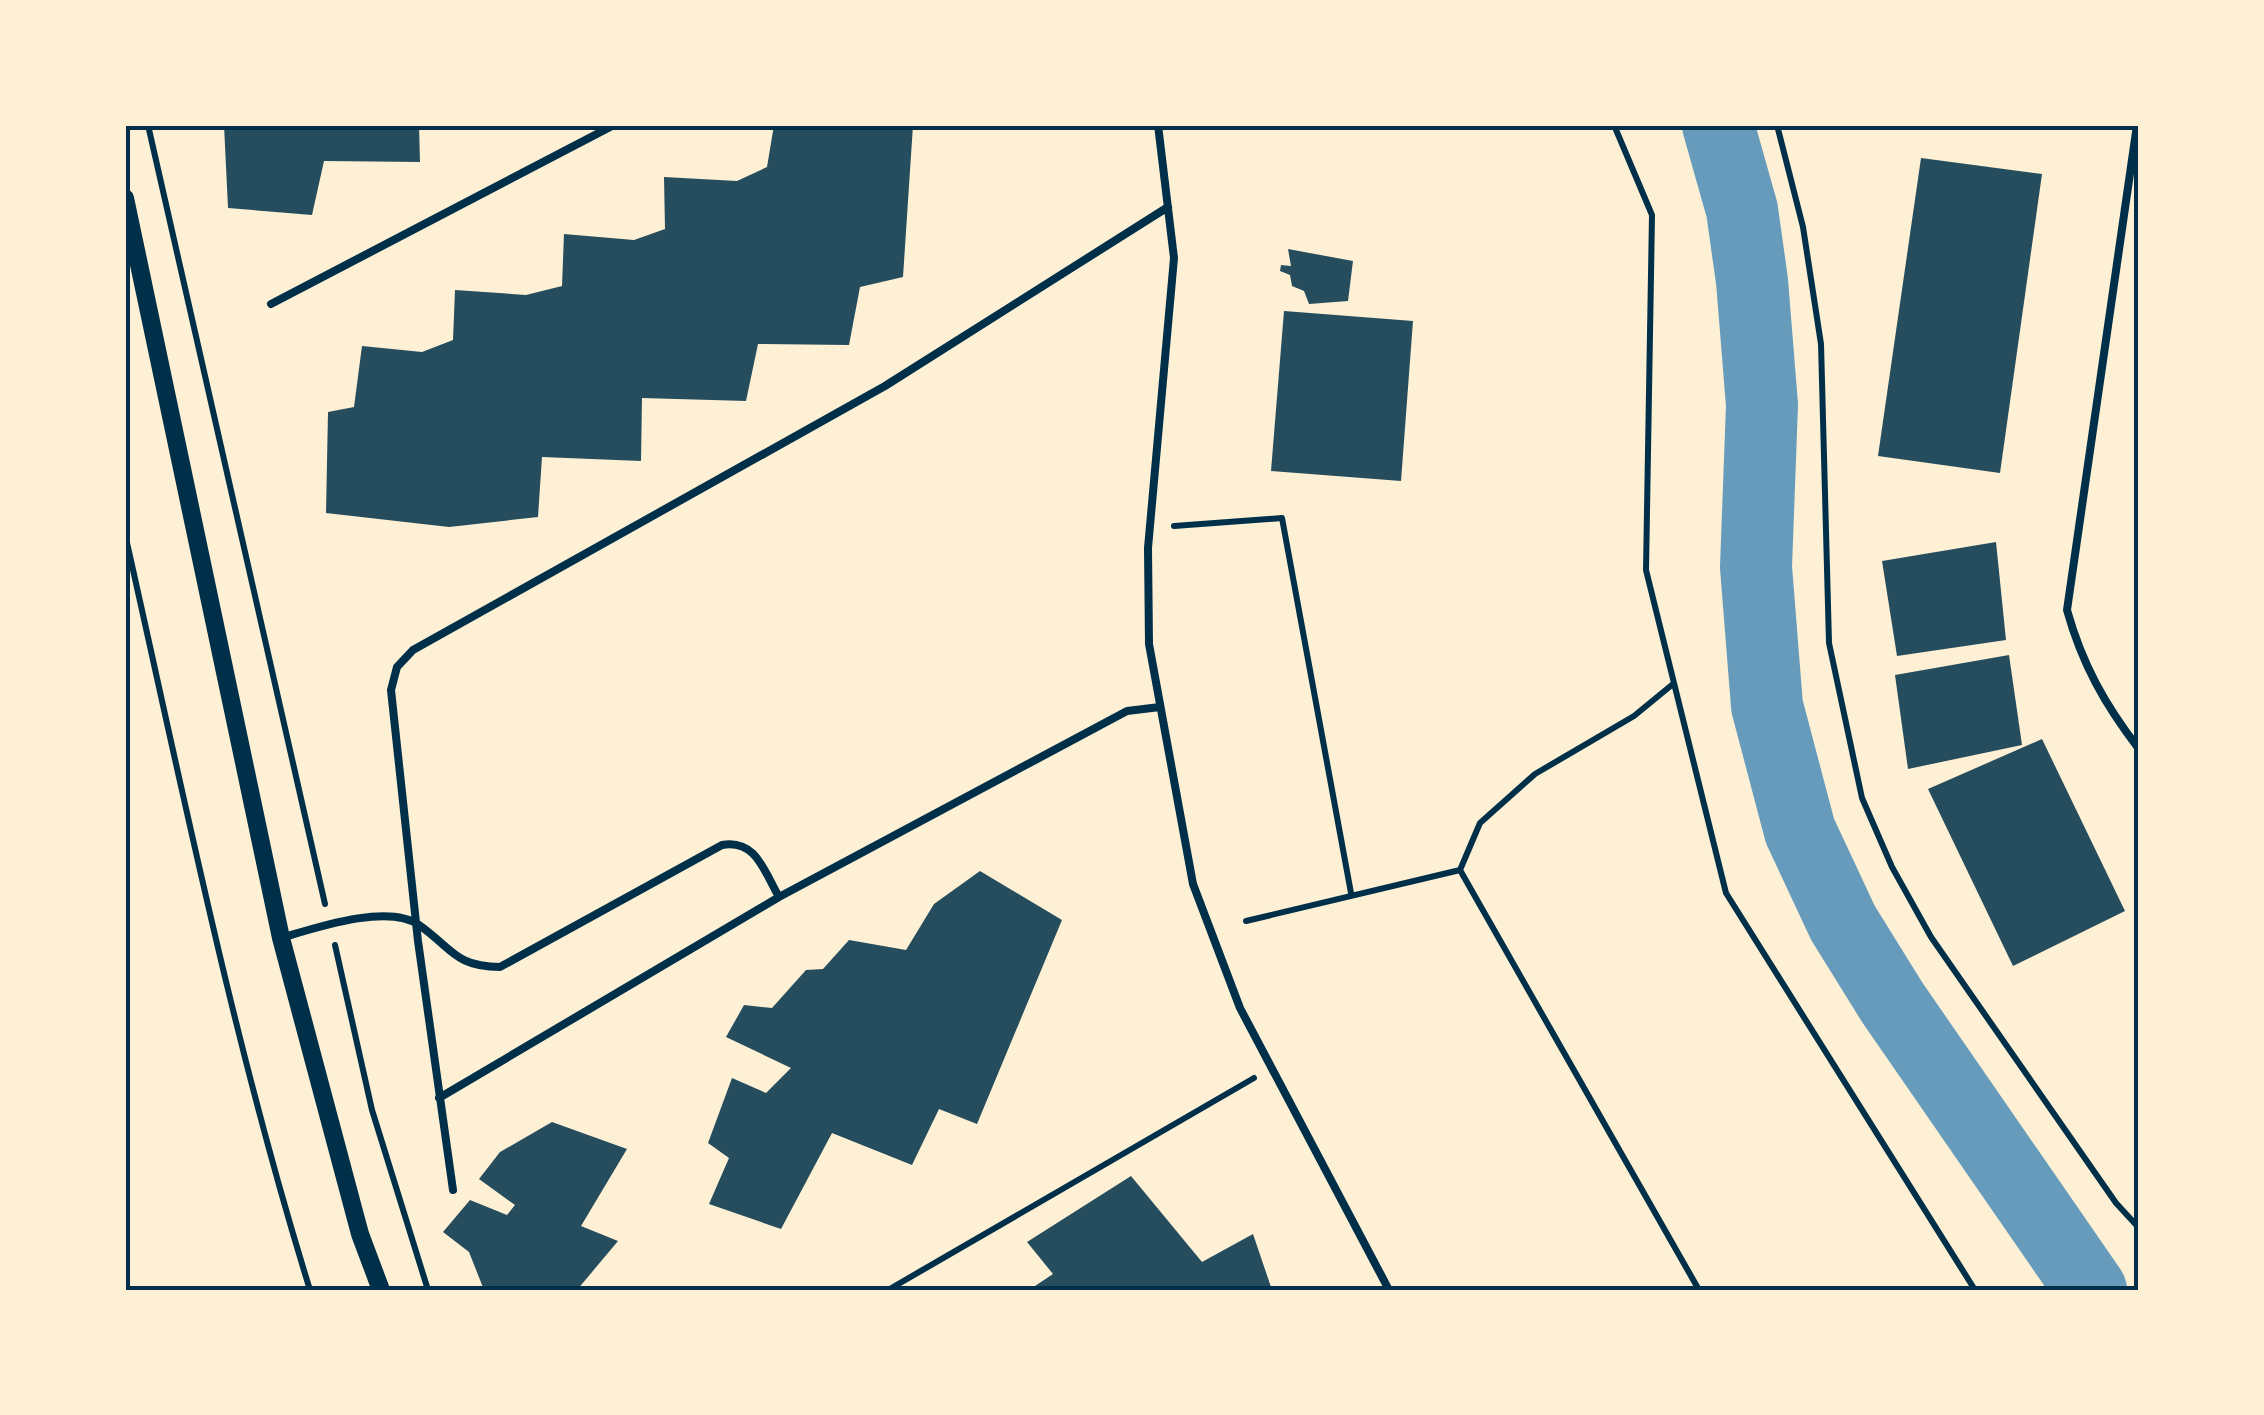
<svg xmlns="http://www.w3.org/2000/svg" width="2264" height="1415" viewBox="0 0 2264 1415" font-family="'Nunito Sans',sans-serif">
<rect width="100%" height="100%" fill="#fdf0d5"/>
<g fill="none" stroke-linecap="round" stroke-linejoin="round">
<path stroke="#669bbc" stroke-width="72" d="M1718 125 1742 210 1752 281 1762 405 1756 567 1767 706 1800 831 1843 923 1892 1002 2091 1290"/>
</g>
<path fill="#264d5e" d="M224 125H419L420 162 324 161 312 215 228 208Z
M774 125H913L903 277 860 287 849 345 758 344 746 401 642 398 641 461 542 457 538 517 449 527 326 513 328 412 354 407 362 346 422 352 453 340 455 290 526 295 562 286 564 234 634 240 665 229 664 177 737 181 767 167Z
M1921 158 2042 174 2000 473 1878 456Z
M1288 249 1353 261 1348 301 1309 304 1304 291 1292 286 1290 275 1280 271 1281 265 1291 266Z
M1284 311 1413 321 1401 481 1271 471Z
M1996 542 2006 640 1897 656 1882 561Z
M2009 655 2022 745 1908 769 1895 675Z
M2042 739 2125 911 2013 966 1928 789Z
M980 871 1062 920 977 1124 939 1109 912 1165 832 1133 781 1229 709 1204 729 1158 708 1143 732 1078 766 1093 791 1068 726 1037 744 1005 772 1008 806 970 823 969 849 940 906 950 934 904Z
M552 1122 627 1149 581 1226 618 1241 577 1290H484L469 1252 443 1232 470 1200 507 1215 515 1205 479 1179 500 1152Z
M1131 1176 1202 1262 1253 1234 1272 1290H1029L1053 1274 1027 1242Z"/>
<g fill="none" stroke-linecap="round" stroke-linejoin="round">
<path stroke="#003049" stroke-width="6" d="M148 125 325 904
M1614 125 1652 215 1646 570 1726 893 1975 1290
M1777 125 1803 227 1821 344 1829 643 1862 798 1892 867 1931 937 2116 1203 2139 1228
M1174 526 1282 518 1351 893
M125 534C182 787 233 1042 310 1290
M1673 684 1634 716 1535 774 1480 823 1460 870 1699 1290
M1246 921 1460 870
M335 945 372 1110 428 1290
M888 1290 1254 1078"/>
<path stroke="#003049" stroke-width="8" d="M1158 125 1174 258 1148 548 1149 644 1193 884 1240 1008 1389 1290
M2137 125 2067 610C2082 664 2105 705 2139 749
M271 304 614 125
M281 938C315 928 388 903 419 925 452 948 455 967 500 967L722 845C756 839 764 871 779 897
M439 1098 779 897 1127 711 1160 707
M453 1190 418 941 391 690 397 667 413 650 885 386 1168 207"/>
<path stroke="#003049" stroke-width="18" d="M125 198 281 938 360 1234 381 1290"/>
</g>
<rect width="2264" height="1415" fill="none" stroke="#fdf0d5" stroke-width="255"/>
<rect x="128" y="128" width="2008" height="1160" fill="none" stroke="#003049" stroke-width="4"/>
</svg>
